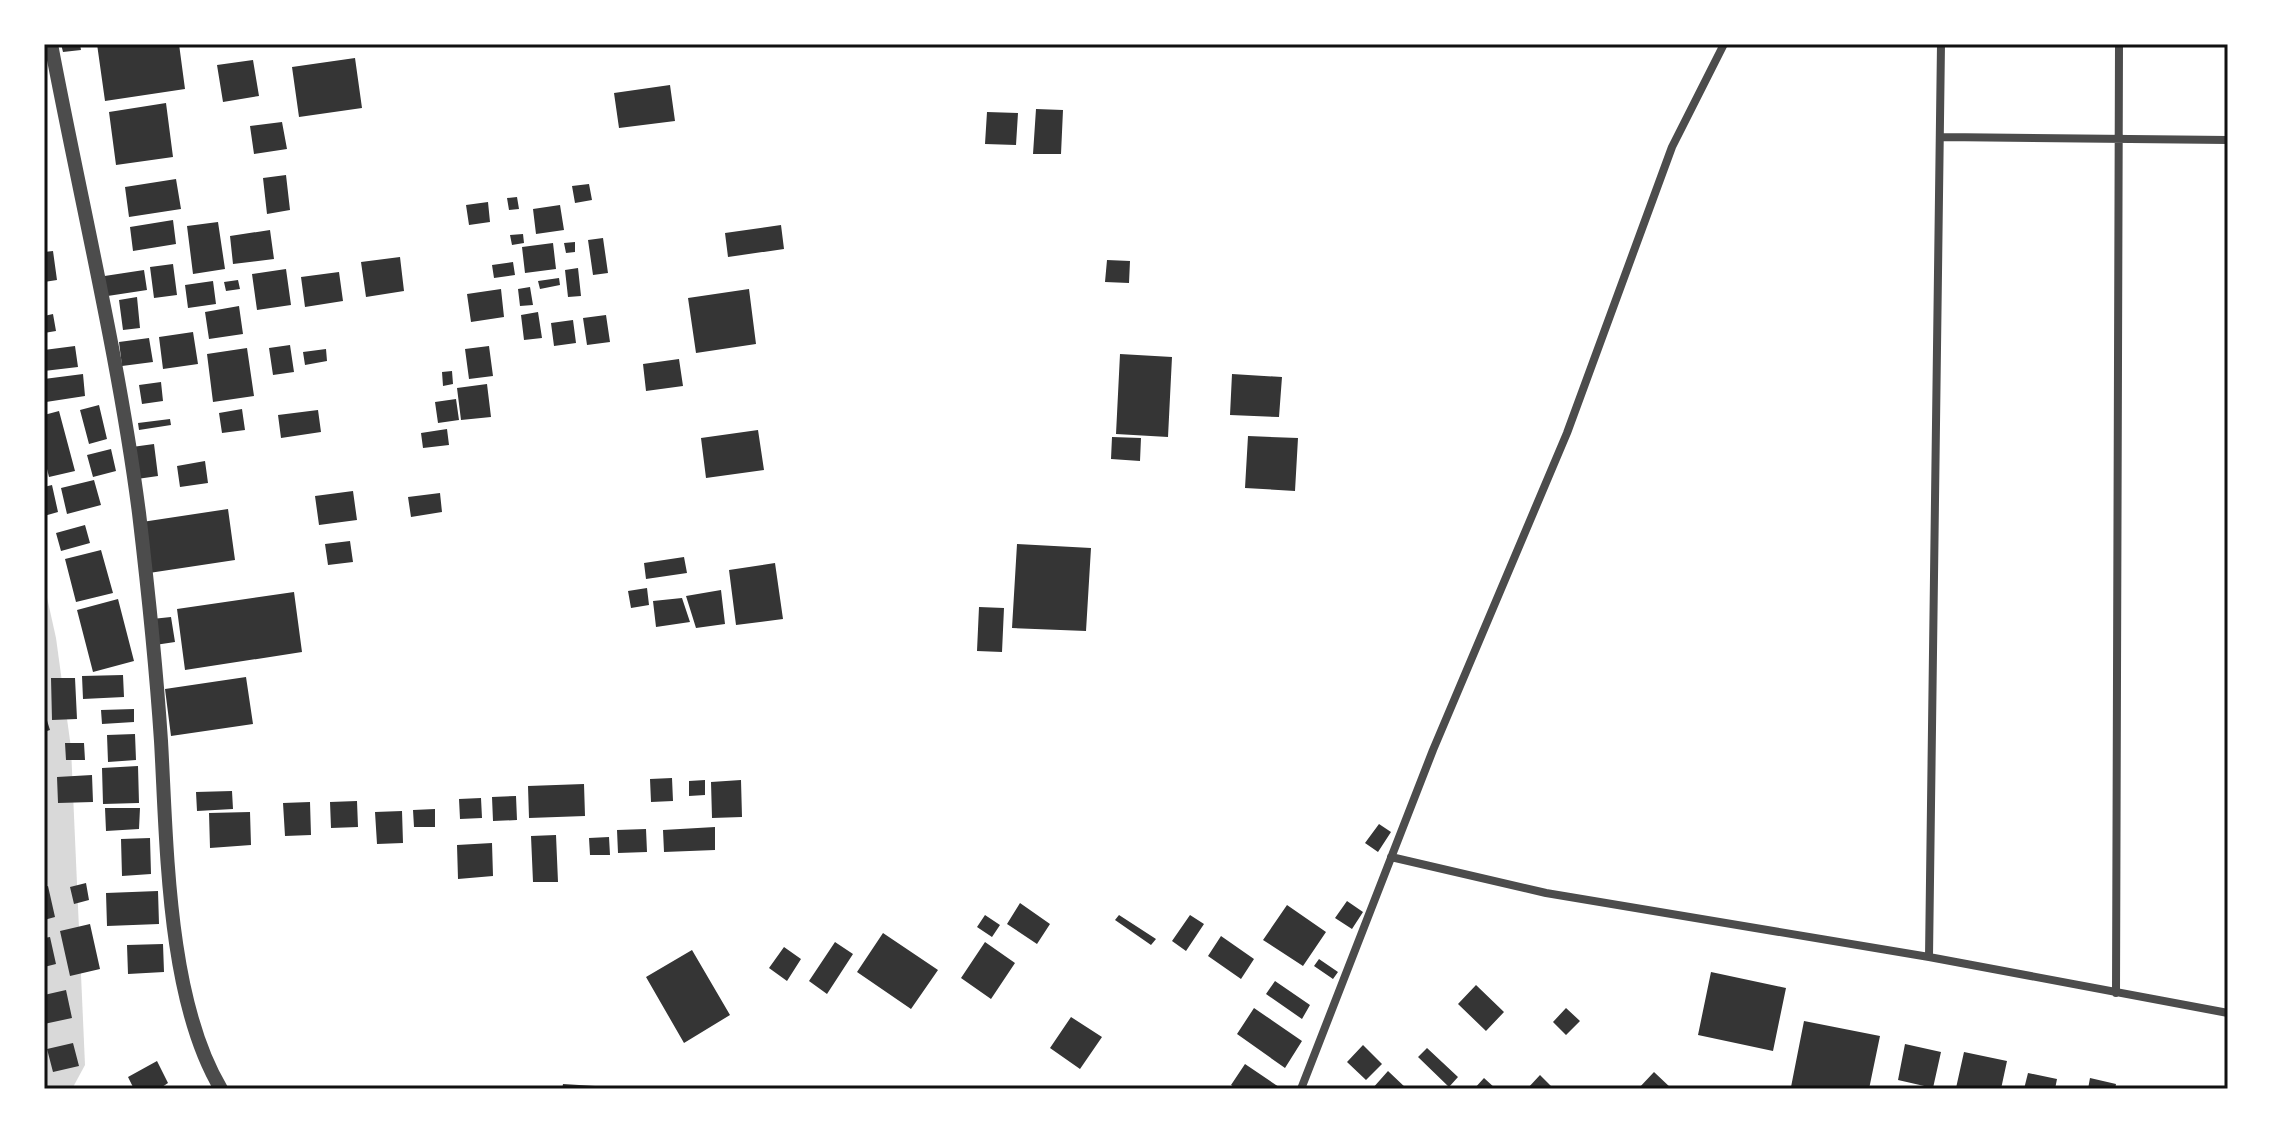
<svg xmlns="http://www.w3.org/2000/svg" width="2272" height="1133" viewBox="0 0 2272 1133" font-family="'Titillium Web',sans-serif">
<rect width="100%" height="100%" fill="#fff"/>
<path fill="#d9d9d9" d="M44 584 56 638 71 748 85 1065 72 1089H44Z"/>
<path fill="#353535" d="M61 44H80L81 50 63 52Z
M97 44H179L185 89 105 101Z
M355 58 362 108 299 117 292 67Z
M253 60 259 96 223 102 217 65Z
M670 85 675 121 619 128 614 93Z
M166 103 173 157 116 165 109 112Z
M1036 109 1063 110 1061 154H1033Z
M987 112 1018 113 1016 145 985 144Z
M282 122 287 149 254 154 250 126Z
M286 175 290 210 267 214 263 178Z
M176 179 181 209 129 217 125 187Z
M589 184 592 200 575 203 572 186Z
M517 197 519 209 509 210 507 198Z
M488 202 490 222 469 225 466 205Z
M560 205 564 230 536 234 533 209Z
M173 220 176 244 133 251 130 227Z
M218 222 225 269 193 274 187 226Z
M781 225 784 249 728 257 725 233Z
M270 230 274 259 233 264 230 236Z
M523 234 524 243 512 245 510 235Z
M603 238 608 273 593 275 588 240Z
M575 242V252L566 253 564 243Z
M553 243 556 269 525 273 522 247Z
M53 251 57 280 44 282V252Z
M400 257 404 291 366 297 361 262Z
M1107 260 1130 261 1129 283 1105 282Z
M513 262 515 275 494 278 492 265Z
M173 264 177 295 154 298 150 267Z
M578 268 581 296 568 297 565 270Z
M286 269 291 305 257 310 252 274Z
M144 270 147 290 101 297 98 277Z
M339 272 343 301 305 307 301 277Z
M559 278 560 285 540 289 538 281Z
M238 280 240 289 226 291 224 282Z
M213 281 216 304 188 308 185 285Z
M530 287 533 305 520 306 518 289Z
M501 289 504 317 471 322 467 294Z
M749 289 756 344 696 353 688 298Z
M137 297 140 328 123 330 119 300Z
M239 306 243 334 209 339 205 312Z
M538 312 542 338 524 340 521 315Z
M53 314 56 331 44 333V316Z
M606 315 610 342 587 345 583 318Z
M573 320 576 343 554 346 551 323Z
M193 332 198 364 163 369 159 337Z
M149 338 153 362 122 366 119 342Z
M290 345 294 372 273 375 269 348Z
M75 346 78 367 44 371V350Z
M489 346 493 376 469 379 465 349Z
M247 348 254 396 213 402 207 354Z
M326 349 327 361 305 365 303 352Z
M1120 354 1172 357 1168 437 1116 434Z
M679 359 683 386 646 391 643 364Z
M452 371 453 384 443 386 442 372Z
M83 374 85 396 46 402 44 379Z
M1232 374 1282 377 1279 417 1230 415Z
M161 382 163 401 142 404 139 385Z
M487 384 491 417 461 420 457 388Z
M456 399 459 420 438 423 435 402Z
M99 405 107 439 89 444 80 410Z
M242 409 245 430 222 433 219 413Z
M318 410 321 432 281 438 278 415Z
M59 411 75 471 49 477 44 457V415Z
M170 419 171 425 139 430 138 423Z
M447 429 449 445 423 448 421 433Z
M758 430 764 470 706 478 701 438Z
M1248 436 1298 438 1295 491 1245 488Z
M1112 437 1141 438 1140 461 1111 459Z
M154 444 158 476 137 479 132 447Z
M111 449 116 471 93 477 87 455Z
M205 461 208 483 180 487 177 466Z
M94 480 101 505 67 514 61 488Z
M52 485 58 512 44 516V487Z
M353 491 357 520 319 525 315 496Z
M440 493 442 512 411 517 408 497Z
M228 509 235 560 149 573 142 522Z
M85 525 90 543 61 551 56 533Z
M350 541 353 562 328 565 325 544Z
M1017 544 1091 548 1086 631 1012 628Z
M101 550 113 593 76 602 65 559Z
M684 557 687 573 646 579 644 563Z
M775 563 783 619 736 625 729 570Z
M647 588 649 605 631 608 628 591Z
M721 590 725 624 696 628 686 596Z
M294 592 302 652 185 670 177 609Z
M682 598 690 622 656 627 653 601Z
M118 599 134 661 93 672 77 610Z
M979 607 1004 608 1002 652 977 651Z
M171 617 175 642 155 645 152 619Z
M123 675 124 697 83 699 82 676Z
M246 677 253 724 171 736 165 689Z
M51 678H75L77 719 52 720Z
M134 709V722L102 724 101 710Z
M44 711 50 730 44 732Z
M135 734 136 760 108 762 107 735Z
M65 743H84L85 760H66Z
M138 766 139 803 103 804 102 768Z
M92 775 93 802 58 803 57 777Z
M672 778 673 801 651 802 650 779Z
M705 780V795L689 796V781Z
M741 780 742 817 712 818 711 782Z
M584 784 585 816 529 818 528 786Z
M232 791 233 809 197 811 196 792Z
M516 796 517 820 493 821 492 797Z
M481 798 482 818 460 819 459 799Z
M357 801 358 827 331 828 330 802Z
M310 802 311 835 285 836 283 803Z
M105 808H140L139 829 106 831Z
M435 809V827H414L413 810Z
M402 811 403 843 377 844 375 812Z
M250 812 251 845 210 848 209 813Z
M1379 824 1391 832 1378 852 1365 843Z
M715 827V850L664 852 663 830Z
M646 829 647 852 618 853 617 830Z
M556 835 558 882H533L531 836Z
M609 837 610 855H590L589 838Z
M150 838 151 874 122 876 121 839Z
M492 843 493 876 458 879 457 845Z
M86 883 89 900 74 904 70 887Z
M48 886 55 917 44 920V887Z
M158 891 159 924 107 926 106 893Z
M1347 901 1363 912 1352 929 1335 918Z
M1020 903 1050 924 1037 944 1007 924Z
M1287 905 1326 932 1303 966 1263 940Z
M985 915 1000 925 992 937 977 927Z
M1119 915 1156 939 1151 945 1115 920Z
M1190 915 1204 924 1186 951 1172 941Z
M90 924 100 969 70 976 60 931Z
M883 933 938 970 911 1009 857 972Z
M1221 936 1254 959 1241 979 1208 956Z
M50 937 56 964 44 967V938Z
M835 942 853 954 827 994 809 981Z
M985 942 1015 963 991 999 961 978Z
M163 944 164 972 128 974 127 945Z
M784 947 801 959 787 981 769 968Z
M692 950 730 1015 684 1043 646 977Z
M1319 959 1338 972 1333 979 1314 966Z
M1711 972 1786 988 1773 1051 1698 1035Z
M1275 981 1310 1005 1302 1019 1266 994Z
M1476 985 1504 1012 1486 1031 1458 1004Z
M66 990 72 1018 44 1024V995Z
M1254 1008 1302 1041 1285 1068 1237 1034Z
M1566 1008 1580 1021 1566 1035 1553 1022Z
M1071 1017 1102 1037 1080 1069 1050 1048Z
M1804 1021 1880 1036 1869 1089 1791 1087Z
M73 1043 79 1066 53 1072 47 1049Z
M1905 1044 1941 1052 1933 1088 1898 1080Z
M1363 1045 1382 1064 1366 1080 1347 1062Z
M1427 1048 1458 1077 1449 1087 1418 1057Z
M1964 1052 2007 1061 2001 1089 1956 1088Z
M157 1061 168 1083 159 1089H134L128 1077Z
M1245 1064 1279 1087 1278 1089H1237L1231 1085Z
M1388 1071 1407 1089H1372Z
M1654 1072 1672 1089H1638Z
M2028 1073 2057 1079 2055 1089H2024Z
M1540 1075 1554 1089H1527Z
M1484 1078 1496 1089H1474Z
M2090 1078 2116 1084 2115 1089H2088Z
M563 1084 595 1086 594 1089H562Z"/>
<g fill="none" stroke-linecap="round" stroke-linejoin="round">
<path stroke="#4c4c4c" stroke-width="8" d="M1942 137 2228 140
M1391 857 1546 893 1929 957 2228 1013
M1929 957 1941 44
M2116 993 2119 44
M1301 1089 1433 750 1567 433 1672 147 1724 44"/>
<path stroke="#4c4c4c" stroke-width="14" d="M51 44C80 198 119 358 139 513 148 589 156 665 161 741 167 845 167 999 221 1089"/>
</g>
<rect width="2272" height="1133" fill="none" stroke="#ffffff" stroke-width="92"/>
<rect x="46" y="46" width="2180" height="1041" fill="none" stroke="#111" stroke-width="3"/>
</svg>
